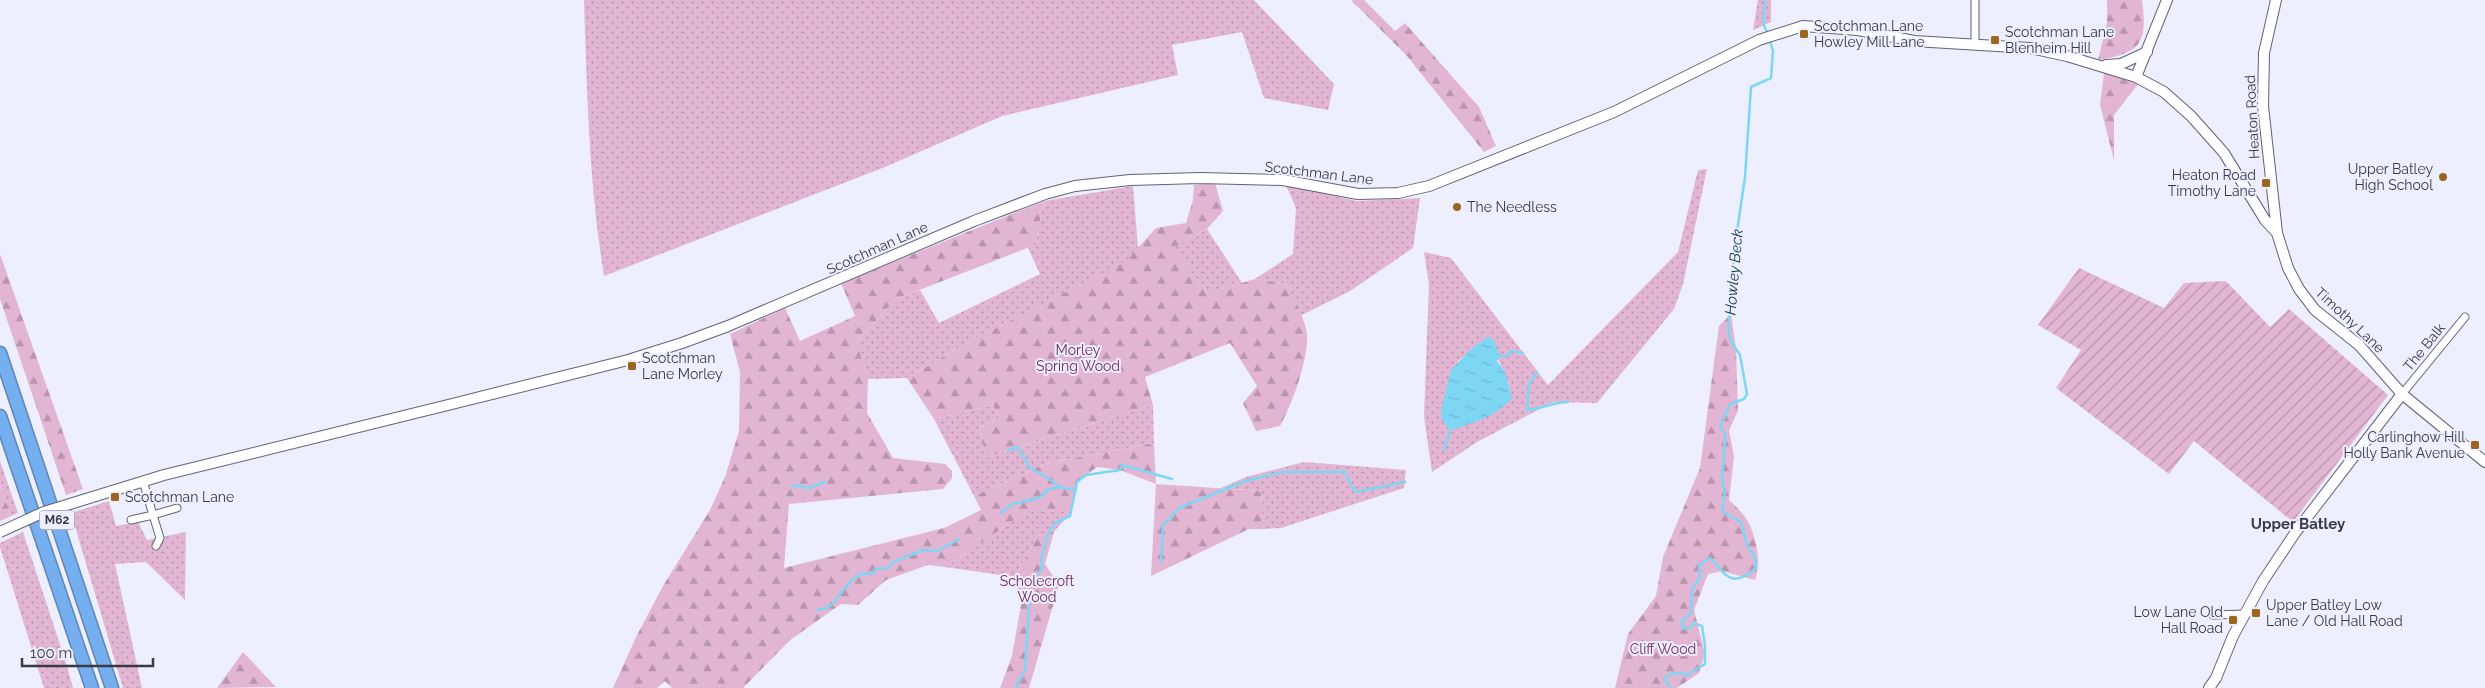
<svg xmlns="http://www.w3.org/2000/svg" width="2485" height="688" viewBox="0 0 2485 688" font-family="Raleway,sans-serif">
<defs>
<pattern id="grass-dots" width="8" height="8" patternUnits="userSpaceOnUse" patternTransform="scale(1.25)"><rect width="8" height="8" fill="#e2b6d2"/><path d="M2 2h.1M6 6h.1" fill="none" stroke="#b895ac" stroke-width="1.8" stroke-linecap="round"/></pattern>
<pattern id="forest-firs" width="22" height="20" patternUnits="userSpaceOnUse" patternTransform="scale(1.25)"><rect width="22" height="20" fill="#e2b6d2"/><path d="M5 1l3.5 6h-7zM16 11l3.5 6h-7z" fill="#b895ac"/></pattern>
<pattern id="garden-furrows" width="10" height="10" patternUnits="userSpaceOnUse" patternTransform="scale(1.25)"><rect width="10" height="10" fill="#e2b6d2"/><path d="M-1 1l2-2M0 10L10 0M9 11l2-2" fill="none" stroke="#b895ac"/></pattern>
<pattern id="water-ripples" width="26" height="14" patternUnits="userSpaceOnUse" patternTransform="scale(1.25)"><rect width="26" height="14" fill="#7dd6f4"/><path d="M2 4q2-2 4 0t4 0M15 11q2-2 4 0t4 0" fill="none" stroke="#6db8d2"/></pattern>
</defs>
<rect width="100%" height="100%" fill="#edeefe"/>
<path fill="url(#grass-dots)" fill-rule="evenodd" d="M584 0H1254L1334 84 1328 110 1264 98 1242 32 1172 45 1178 75 1002 116 885 167 604 276C589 185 587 93 584 0Z
M1758 0H1771V22L1753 30Z
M1707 169 1683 284 1674 309 1597 403 1553 402 1477 442 1432 472 1424 416 1429 284 1424 252 1451 258 1548 385 1678 252 1698 170ZM1489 336C1495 355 1504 370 1510 388L1457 362Z
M1286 185 1357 201 1420 198 1413 248 1350 291 1300 316 1287 284 1255 279 1293 254 1296 208Z
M1133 186 1138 248 1127 261 967 343 907 378 868 379 857 342 896 299 920 290 939 323 1040 274 1028 248 1035 245 1044 201Z
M1207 229 1242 283 1208 293 1172 248Z
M993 405 999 418 979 428 986 457 1153 405 1154 443 1048 463 974 496 934 419Z
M0 461 18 513 11 516 0 484Z
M1304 462 1406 470 1404 488 1281 528 1263 529 1261 491 1221 488 1246 477Z
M109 501 116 526 138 522 147 540 186 532 185 600 146 562 115 564 142 688H123L71 513Z
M1026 512H1071L1054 532 1037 536 1015 577 945 567Z
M23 532 67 666 73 688H44L0 547V543Z"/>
<path fill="url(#forest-firs)" d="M1351 0H1364L1395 31 1405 23 1479 107 1496 146 1484 152 1407 56Z
M2107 0H2142C2148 43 2141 53 2098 60L2107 23Z
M2104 73 2138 84 2114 115V160L2100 105Z
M1215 183 1223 211 1207 229 1173 248 1208 293 1255 279 1287 284C1293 297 1306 321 1307 334 1309 358 1292 405 1280 426L1256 431 1243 403 1257 386 1230 343 1145 377 1153 405 986 457 979 428 999 418 993 405 934 419 907 378 967 343 1126 261 1156 228 1186 223 1193 200 1194 185Z
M1044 201 1035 245 896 299 857 342 868 379 867 413 893 458 945 464 952 471V478L943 489 789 504 784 568 944 528 981 510 974 496 1048 463 1154 443 1156 484 1261 491 1263 529H1249L1151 576 1156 484 1120 470 1097 467 1077 482 1071 512H1026L945 567 928 565 886 580 858 605 841 604 790 640 743 688H672L665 681 657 688H613L637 635 663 586 710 510 725 477 739 431 740 372 730 334 785 308 800 341 855 316 841 283Z
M0 254 83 489 66 495 0 299Z
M1731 314 1736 349 1738 411 1729 430 1734 457 1729 500C1734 505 1741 511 1745 517 1756 533 1762 562 1755 580L1722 571 1708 574 1694 610 1705 654 1699 673 1677 688H1615L1628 634 1656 596 1663 557 1700 468 1719 326Z
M0 484 11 516 0 521Z
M1054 532 1045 564 1059 585 1029 688H1000L1012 656 1021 605 1015 577 1037 536Z
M243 652 276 687 217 688Z"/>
<path fill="url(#garden-furrows)" d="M2079 268 2164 308 2184 283 2226 281 2270 327 2289 309 2388 395 2293 522 2194 441 2169 474 2056 388 2081 350 2038 325Z"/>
<path fill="url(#water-ripples)" d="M1489 336 1494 341 1500 356 1497 361 1505 372 1512 398C1495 417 1474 423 1450 430L1442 420 1441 411 1451 370 1470 350Z"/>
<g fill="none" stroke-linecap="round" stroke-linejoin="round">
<path stroke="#7dd6f4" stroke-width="2.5" d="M1765 0 1763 23 1768 35
M1500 356H1507L1511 351 1523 353
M1537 372 1529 384 1527 410C1542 409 1553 402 1568 402
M1008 450 1018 447 1029 467 1051 480 1059 487
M1444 450 1450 430
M792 485 809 488 825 482
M1001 513 1012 504 1039 498 1047 490 1059 487 1076 490
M1161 562 1163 525 1179 508 1245 481 1282 472H1345L1351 486 1356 492 1405 482
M1038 574 1042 568 1041 559 1048 534 1055 523 1070 516 1077 482 1086 475 1120 470 1122 465 1172 479
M817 610C821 609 826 609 829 607 842 596 851 570 872 574L876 569 888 568 893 562 923 550 937 551 959 539
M1015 688 1025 670 1030 591
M1671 688 1664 679C1672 672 1677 672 1687 675L1705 664V646L1702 626 1693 623 1690 628 1683 629 1682 621 1691 613 1692 589 1700 577 1699 565 1710 558C1727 576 1732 589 1756 568L1755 558 1747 545 1741 522 1722 511 1725 492 1722 480 1725 439V434L1720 427 1730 404 1744 399 1747 394 1740 355 1732 343 1728 330 1735 245 1745 177 1751 87 1771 78 1773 51 1770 41"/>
<defs>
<path id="street" d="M1975 44V0
M2402 394 2465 317
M131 520 153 515 143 481
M156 546 160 538 153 515 177 508
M2213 615 2245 614"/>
<path id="secondary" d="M2276 0 2264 53 2263 106 2277 233
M2106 65 2121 64 2147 52
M2136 77 2167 0
M86 499 164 475 452 404 628 360 682 343 728 326 974 221 1045 194 1075 186 1130 180 1200 178 1283 180 1358 194 1398 193 1429 186 1614 112 1759 40 1803 26 1858 30 1914 41 2030 48 2067 56 2136 77 2164 92 2191 116 2224 153 2265 220 2277 233 2288 268 2299 289 2315 310 2359 345 2402 394 2485 462
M2209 688 2216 678 2233 636 2263 581 2295 533 2402 394"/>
<path id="highway" d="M0 353 112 688
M0 416 92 688"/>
</defs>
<use href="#street" stroke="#616379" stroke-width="9"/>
<use href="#secondary" stroke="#616379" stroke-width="12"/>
<use href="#highway" stroke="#6086b4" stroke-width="15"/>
<use href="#street" stroke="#fff" stroke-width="7"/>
<use href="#secondary" stroke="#fff" stroke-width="10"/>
<use href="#highway" stroke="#75aff0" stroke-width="12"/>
<defs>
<path id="secondary-bridge" d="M0 532 44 512 86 499"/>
</defs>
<use href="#secondary-bridge" stroke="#616379" stroke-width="12" stroke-linecap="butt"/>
<use href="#secondary-bridge" stroke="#fff" stroke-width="10"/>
</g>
<g fill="#9c661f" stroke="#edeefe" stroke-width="2">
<rect x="1799" y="29" width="10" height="10" rx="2.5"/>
<rect x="1990" y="35" width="10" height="10" rx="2.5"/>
<circle cx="2443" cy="177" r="5"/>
<rect x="2261" y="178" width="10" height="10" rx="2.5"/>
<circle cx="1457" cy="207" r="5"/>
<rect x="627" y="361" width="10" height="10" rx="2.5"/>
<rect x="2470" y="440" width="10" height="10" rx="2.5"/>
<rect x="110" y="492" width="10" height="10" rx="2.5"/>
<rect x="2251" y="608" width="10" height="10" rx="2.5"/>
<rect x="2228" y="615" width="10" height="10" rx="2.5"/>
</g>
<g text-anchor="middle" stroke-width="4" stroke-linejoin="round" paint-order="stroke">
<rect fill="#edeefe" stroke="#6f707c" stroke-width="1" x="39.5" y="510.5" width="35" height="19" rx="4"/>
<g font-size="12" font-weight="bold" fill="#393a44">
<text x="57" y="524">M62</text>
</g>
<g font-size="14" fill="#393a44" stroke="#edeefe" text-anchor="start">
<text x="1814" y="31">Scotchman Lane<tspan x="1814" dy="16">Howley Mill Lane</tspan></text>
<text x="2005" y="37">Scotchman Lane<tspan x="2005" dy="16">Blenheim Hill</tspan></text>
<text x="2433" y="174" text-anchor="end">Upper Batley<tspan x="2433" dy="16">High School</tspan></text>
<text x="2256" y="180" text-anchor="end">Heaton Road<tspan x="2256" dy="16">Timothy Lane</tspan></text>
<text x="1467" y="212">The Needless</text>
<text x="642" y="363">Scotchman<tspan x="642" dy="16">Lane Morley</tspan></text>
<text x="2465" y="442" text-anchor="end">Carlinghow Hill<tspan x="2465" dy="16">Holly Bank Avenue</tspan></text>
<text x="125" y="502">Scotchman Lane</text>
<text x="2266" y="610">Upper Batley Low<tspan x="2266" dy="16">Lane / Old Hall Road</tspan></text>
<text x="2223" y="617" text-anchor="end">Low Lane Old<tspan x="2223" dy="16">Hall Road</tspan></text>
</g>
<g font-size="14" fill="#393a44" stroke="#edeefe">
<text transform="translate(2252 117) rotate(-93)" y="5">Heaton Road</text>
<text transform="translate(1319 173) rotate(7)" y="5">Scotchman Lane</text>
<text transform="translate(877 248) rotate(-24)" y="5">Scotchman Lane</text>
<text transform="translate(2350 320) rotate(43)" y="5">Timothy Lane</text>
<text transform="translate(2424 347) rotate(-51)" y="5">The Balk</text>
</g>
<g font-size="14" fill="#75295f" stroke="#edeefe">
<text x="1078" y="355">Morley<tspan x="1078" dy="16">Spring Wood</tspan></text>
<text x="1037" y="586">Scholecroft<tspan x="1037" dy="16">Wood</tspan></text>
<text x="1663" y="654">Cliff Wood</text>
</g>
<g font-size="15" font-style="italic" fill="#113a47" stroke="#edeefe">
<text transform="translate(1734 272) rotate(-85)" y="5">Howley Beck</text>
</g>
<g font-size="15" font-weight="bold" fill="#393a44" stroke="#edeefe">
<text x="2298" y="529">Upper Batley</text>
</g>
</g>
<path d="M22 658v8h131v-8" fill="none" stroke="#393a44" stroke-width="2.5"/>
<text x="30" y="658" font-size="15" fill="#393a44" stroke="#edeefe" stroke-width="4" paint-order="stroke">100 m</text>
</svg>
